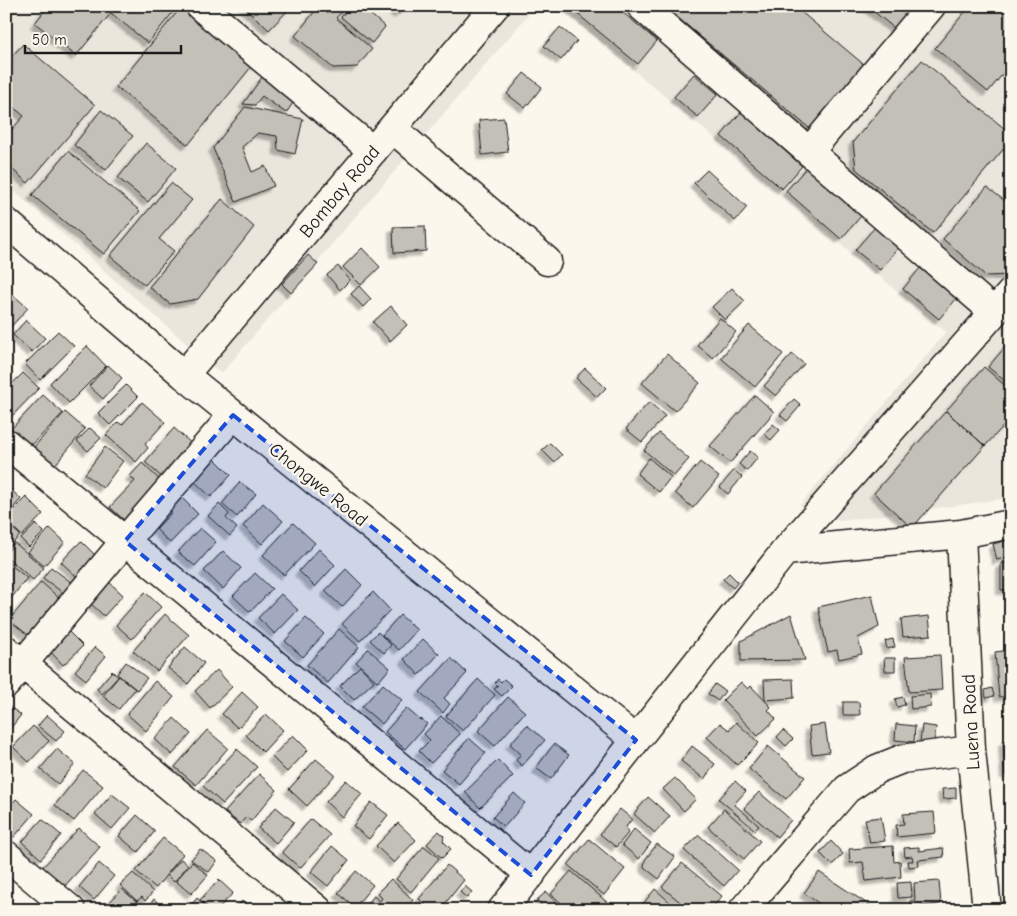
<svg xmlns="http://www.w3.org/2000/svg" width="1017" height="916" viewBox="0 0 1017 916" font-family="'Comic Neue',sans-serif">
<defs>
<filter id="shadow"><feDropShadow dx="-4.5" dy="4.5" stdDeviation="1" flood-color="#0004"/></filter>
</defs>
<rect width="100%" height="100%" fill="#fbf7ec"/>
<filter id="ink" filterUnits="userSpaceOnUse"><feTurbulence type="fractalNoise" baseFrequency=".02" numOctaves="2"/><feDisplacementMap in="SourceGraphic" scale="10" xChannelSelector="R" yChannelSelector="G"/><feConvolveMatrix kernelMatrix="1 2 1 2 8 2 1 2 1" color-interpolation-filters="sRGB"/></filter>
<g filter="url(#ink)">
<path fill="#eae6dc" d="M6 6H536L221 374 6 184Z
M557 6H1011V498L841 521 800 505 946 332Z"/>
<path fill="#c3c0b8" stroke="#1c1c1c" filter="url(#shadow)" d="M48 6H178L148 43 111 13 76 56 35 23Z
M182 6H190L256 61 188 145 116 87Z
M243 6H292L269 30Z
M319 6H341L344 9 336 18 372 49 357 67 333 68 295 36Z
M350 6H361L385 27 372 43 341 17Z
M389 6H406L399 14Z
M568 6H615L657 41 638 64Z
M664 6H794L868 68 815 133Z
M867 6H921L899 32Z
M970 6H1011V64L988 92 935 48Z
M560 27 577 41 561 60 544 46Z
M23 44 95 105 28 183 6 164V136L24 116 6 101V63Z
M922 60 1011 134V140L933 233 856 169 853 142Z
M524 73 542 87 525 108 507 94Z
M694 74 718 94 698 117 674 97Z
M262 77 295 100 286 113 262 96 255 105 243 104Z
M245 107 303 119 295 154 278 150 277 136 258 133 242 147 252 172 265 166 274 186 236 202 213 148Z
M101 110 133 136 106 170 74 145Z
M741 112 802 166 782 189 721 136Z
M504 118 508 152 482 155 479 120Z
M146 143 176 168 148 202 118 178Z
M68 151 140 211 104 254 32 195Z
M807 167 862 215 841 239 786 191Z
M707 170 747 207 735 221 694 183Z
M171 183 192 200 159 239 174 251 145 285 110 256Z
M987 187 1006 202 1011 196V275L986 276 943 239Z
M222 199 254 227 198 299 170 304 149 287Z
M425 226 426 251 394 253 393 227Z
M875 227 899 247 880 270 855 250Z
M362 248 380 267 361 285 343 267Z
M308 255 318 264 291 293 282 284Z
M338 266 350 280 340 290 327 275Z
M920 268 957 298 939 319 903 289Z
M359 286 371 299 363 307 351 294Z
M732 288 745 301 725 320 712 307Z
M10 292 28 308 6 332V296Z
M391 306 407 325 390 341 373 322Z
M720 318 736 332 713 358 697 345Z
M26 320 45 338 32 352 13 335Z
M749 325 783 354 755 387 721 358Z
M58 331 74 346 40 380 25 364Z
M1011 340V386L988 367Z
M87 346 106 366 69 403 50 383Z
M667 354 700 383 675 411 642 383Z
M792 354 804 364 776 396 764 386Z
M108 365 122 378 103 399 89 386Z
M984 367 1011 391V418L985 446 946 411Z
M585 368 606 388 597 397 576 378Z
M23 373 39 388 11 417 6 412V386L8 388Z
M126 385 138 397 110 425 98 413Z
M43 395 63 413 30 447 11 429Z
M755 395 774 412 730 463 710 446Z
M794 399 801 405 787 421 780 415Z
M142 402 165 422 145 444 148 448 136 462 106 435 118 422 122 425Z
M649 402 665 416 642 442 626 429Z
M946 411 985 446 912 528 874 493Z
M65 412 85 429 55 465 34 447Z
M773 424 780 430 771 440 764 434Z
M90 428 101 438 88 451 77 441Z
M174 428 194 446 165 480 145 462Z
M659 433 689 459 674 476 644 450Z
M550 443 562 455 554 462 542 450Z
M105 447 123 461 103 488 85 474Z
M750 451 758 457 747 471 739 464Z
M649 458 671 477 659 492 637 474Z
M215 459 231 475 211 497 194 481Z
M700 462 719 477 693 508 675 493Z
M142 463 166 486 129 525 110 507 135 481 130 476Z
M734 470 742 477 728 494 720 487Z
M240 482 256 494 237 517 222 504Z
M6 485 21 499 6 516Z
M176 492 198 514 170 543 156 529 172 512 164 504Z
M26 497 43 514 22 536 6 520V517Z
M263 503 283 521 262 544 243 526Z
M219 504 229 514 226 518 237 528 230 536 208 516Z
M293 523 315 543 284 575 263 555Z
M7 524 20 535 6 551V525Z
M36 524 44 532 29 547 21 539Z
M50 528 65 542 44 566 28 552Z
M200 528 216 542 195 566 178 552Z
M1011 539V556L997 560 993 544Z
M81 541 98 558 78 578 61 562Z
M15 543 44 568 33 580 6 556V553Z
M319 549 335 565 315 587 299 571Z
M223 551 241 568 223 589 204 571Z
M6 561 27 578 6 605Z
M1001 563H1011V590H1001Z
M51 567 75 585 66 595 43 578Z
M346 569 362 585 342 607 325 591Z
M255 573 272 589 250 612 233 596Z
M729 573 738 582 733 588 723 579Z
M107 580 123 595 104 616 88 601Z
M41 582 59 598 28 635 9 620Z
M145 592 161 607 132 639 116 625Z
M373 592 390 610 360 641 342 624Z
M281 594 298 610 275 634 258 618Z
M872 595 879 627 858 638 862 654 839 659 837 650 828 652 818 607Z
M165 614 189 635 157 671 133 651Z
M791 614 805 660 741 661V641Z
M400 615 417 630 399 650 382 635Z
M929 616 931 635 903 637 901 619Z
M306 618 324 634 303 657 285 641Z
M339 629 359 647 328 683 307 665Z
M67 630 83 646 63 665 47 648Z
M378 632 391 645 384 653 370 640Z
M423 639 439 654 419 675 404 659Z
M893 639 895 647 887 649 885 641Z
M95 647 106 656 86 680 75 671Z
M185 647 204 663 188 684 168 668Z
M368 649 390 668 378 682 356 662Z
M1011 650V696L999 697 995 652Z
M940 655 942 690 909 692 905 657Z
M451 658 467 673 444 698 450 704 443 713 420 692Z
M884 658H895V671H885Z
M126 662 147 678 137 690 117 674Z
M360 666 374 681 354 700 340 686Z
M217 670 232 687 210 708 195 691Z
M112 671 118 677 102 694 97 689Z
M119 676 135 689 119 709 103 696Z
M478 679 495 695 463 731 446 716Z
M498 679 501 682 504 679 512 686 502 696 494 689 498 686 495 683Z
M793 679 794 698 765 700 764 680Z
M155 681 174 697 146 731 127 714Z
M741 682 748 689 751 686 771 707 768 710 776 719 758 736 723 700Z
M383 684 402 700 382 724 362 707Z
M715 684 725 691 718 701 708 694Z
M992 688 994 696 986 698 985 690Z
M242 692 258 707 238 728 222 714Z
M930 694 931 707 911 709 910 696Z
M508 697 525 712 495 746 478 731Z
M903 697 905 705 897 707 895 699Z
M843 702H859L860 715H843Z
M6 704 21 715 6 734Z
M406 708 420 720 421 719 427 724 405 749 385 732Z
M266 714 283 730 263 752 246 735Z
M47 715 65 731 56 741 38 726Z
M441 716 460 734 431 763 419 751 430 740 424 734Z
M174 718 191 734 172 755 155 739Z
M736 722 759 743 737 765 707 737 720 723 729 730Z
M825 724 829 752 812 754 809 726Z
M896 724 915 726 914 742 895 740Z
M527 725 545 740 522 766 516 760 521 754 510 744Z
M922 725 936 727 934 745 920 743Z
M33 726 49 741 29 762 13 747Z
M207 730 228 748 196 785 175 767Z
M783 730 793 739 786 746 777 737Z
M293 735 308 750 287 772 272 757Z
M469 738 486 753 459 784 442 770Z
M1011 740V774H1005L1003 741Z
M554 744 569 755 551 779 536 768Z
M692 746 715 764 704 779 681 761Z
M768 746 805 777 786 799 749 769Z
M57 749 75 764 58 784 40 769Z
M237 749 257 767 223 804 203 786Z
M316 759 335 775 307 806 289 789Z
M498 760 513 776 480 808 465 792Z
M83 770 103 786 74 821 55 805Z
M259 774 277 790 251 821 246 817 240 824 225 812Z
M675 778 696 799 684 811 663 789Z
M346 780 362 794 342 817 326 802Z
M735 781 746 791 734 804 759 826 755 830 719 799Z
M6 782 12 787 6 793Z
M956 788V798L943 799 942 789Z
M759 792 791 820 777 837 744 808Z
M514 793 525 803 504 827 493 817Z
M112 794 130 808 112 829 95 814Z
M648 797 670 816 655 833 634 814Z
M16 799 34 814 14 837 6 831V810Z
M371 802 388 815 369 839 353 826Z
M276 807 294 822 276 843 258 828Z
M620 809 632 819 626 827 628 833 616 847 600 834Z
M724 809 760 841 744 859 708 827Z
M934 812 936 833 897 837 896 825 904 824 903 814Z
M137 815 155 831 138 852 119 836Z
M881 817 885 841 870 843 865 819Z
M42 819 61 835 41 859 22 842Z
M311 819 330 835 300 868 282 852Z
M398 823 416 840 394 863 376 846Z
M79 828 100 847 61 890 40 870Z
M634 829 651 843 639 859 622 845Z
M439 831 444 836 443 841 451 849 442 858 427 844Z
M699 835 738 870 724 886 684 850Z
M163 838 183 854 156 888 136 871Z
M589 839 625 869 604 895 568 865Z
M831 841 843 854 832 865 820 853Z
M657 844 675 857 659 879 644 867 645 860Z
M332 846 349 860 328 886 311 872Z
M424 846 439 858 411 892 396 879Z
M893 846 894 862 900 861 901 877 866 881 863 862 850 863 849 849Z
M919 847V851L943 848 944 857 918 860 919 866 909 867 908 861H913L912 856 905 857 904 848Z
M200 849 217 861 209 872 191 860Z
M181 859 188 865 174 882 167 875Z
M192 862 208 875 191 894 176 881Z
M99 863 114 876 94 900 79 887Z
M682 863 722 896 711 910H690L662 887Z
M447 865 464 880 440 910H428L424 907 426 905 419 899Z
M356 871 373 885 355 907 338 893Z
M571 871 616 910H569L551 894Z
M819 872 869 905 866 910H828L804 893Z
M133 873 153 892 145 901 142 897 137 901 120 885Z
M391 879 413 900 404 910H362L374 896 379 902 382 898 377 893Z
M219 880 233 893 217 910H211L200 900Z
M939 881 941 904 910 907V901H915L914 883Z
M911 882 912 897 898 898 897 883Z
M465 886 472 892 467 898 460 892Z
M122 889 138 903 132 910H108L105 907Z
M655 889 679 910H638Z
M546 892 563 910H546L537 900Z
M197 898 210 910H187Z
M154 899 166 910H145Z
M242 901 252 910H234Z"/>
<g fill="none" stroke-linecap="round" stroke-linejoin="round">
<defs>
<path id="minor" d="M200 6 373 151
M641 6 994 312
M392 128 547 261
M809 152 931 6
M6 222 184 375 636 740
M184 375 495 6
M6 443 531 875
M961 534 971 750 987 910
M785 551 1011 293
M6 650 318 910
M6 684 125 541 233 415
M6 855 71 910
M502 910 785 551 961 534 1011 524
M743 910 847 789 877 769 902 759 971 750"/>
</defs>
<use href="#minor" stroke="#1c1c1c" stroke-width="31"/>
<use href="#minor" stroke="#fbf7ec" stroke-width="28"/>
</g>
</g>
<path fill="#1d4ed8" fill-opacity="0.2" stroke="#1d4ed8" stroke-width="4" stroke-dasharray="10 6" stroke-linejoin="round" d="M233 415 636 740 531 875 125 541Z"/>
<g text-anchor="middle" stroke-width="4.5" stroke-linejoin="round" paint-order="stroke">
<g font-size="19" fill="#1c1c1c" stroke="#fbf7ec">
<text transform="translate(339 191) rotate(-50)" y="7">Bombay Road</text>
<text transform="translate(319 484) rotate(39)" y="7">Chongwe Road</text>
<text transform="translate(970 722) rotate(-93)" y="7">Luena Road</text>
</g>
</g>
<rect width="1017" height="916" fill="none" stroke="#fbf7ec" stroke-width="25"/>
<rect x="12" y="12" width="992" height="891" fill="none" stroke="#1c1c1c" stroke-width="2" filter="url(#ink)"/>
<path d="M25 45v8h156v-8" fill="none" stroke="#1c1c1c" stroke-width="2.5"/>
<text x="32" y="45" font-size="15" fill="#1c1c1c" stroke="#fbf7ec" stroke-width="4" paint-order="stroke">50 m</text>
</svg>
